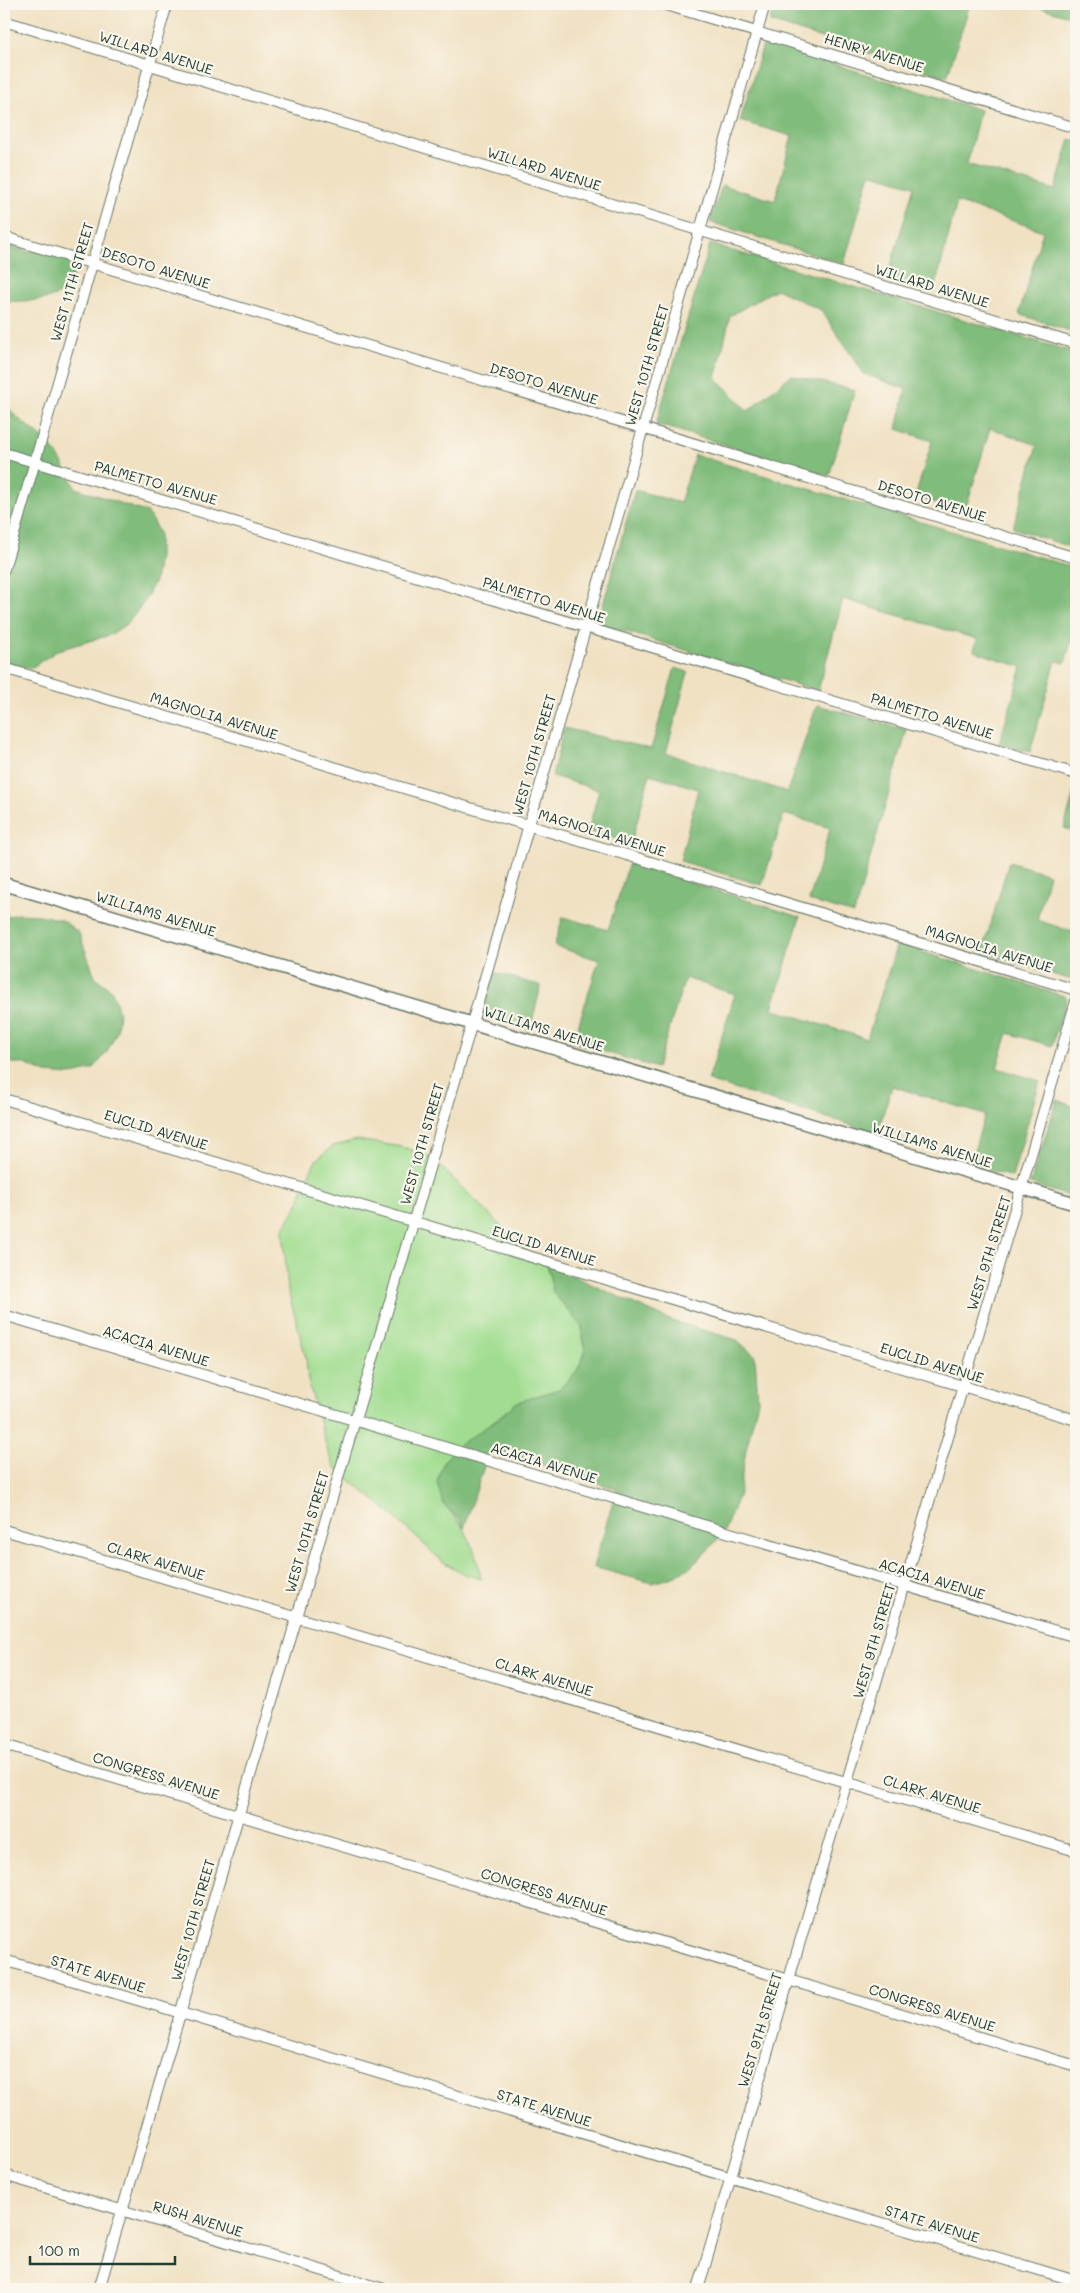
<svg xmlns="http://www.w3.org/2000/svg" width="1080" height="2293" viewBox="0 0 1080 2293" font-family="Mali,sans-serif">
<rect width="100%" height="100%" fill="#fbf7ec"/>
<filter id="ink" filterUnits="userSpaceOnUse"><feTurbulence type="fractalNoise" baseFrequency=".02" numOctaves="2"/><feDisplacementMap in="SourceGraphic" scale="10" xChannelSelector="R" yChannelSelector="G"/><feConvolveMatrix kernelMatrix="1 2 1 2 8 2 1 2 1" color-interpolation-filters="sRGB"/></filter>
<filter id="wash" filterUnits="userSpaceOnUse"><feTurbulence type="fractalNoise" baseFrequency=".0096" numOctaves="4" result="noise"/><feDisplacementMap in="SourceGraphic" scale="20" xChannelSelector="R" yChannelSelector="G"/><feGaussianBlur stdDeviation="1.12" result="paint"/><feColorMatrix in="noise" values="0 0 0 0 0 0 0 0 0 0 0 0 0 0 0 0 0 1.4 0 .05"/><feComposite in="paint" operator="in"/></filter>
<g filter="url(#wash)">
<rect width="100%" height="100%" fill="#f0e1c3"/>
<path fill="#a1dd91" stroke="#608d62" d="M357 1140 402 1147 424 1154 441 1167 527 1251 547 1264 569 1309 582 1327 585 1353 576 1373 559 1389 516 1403 480 1432 443 1504C467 1527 475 1547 481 1579L462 1573 442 1561 390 1513 336 1469 327 1449 308 1380 306 1358 288 1290 283 1230 299 1202 306 1181 316 1160 333 1146Z"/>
<path fill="#80bc7b" stroke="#507c58" d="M775 4H970L947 77 770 22Z
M1029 4H1076V18Z
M764 42 980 110 967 164 1055 190 1070 139 1076 141V333L1019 314 1043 231 957 202 934 292 887 279 914 186 870 173 844 264 710 222 722 185 775 201 792 136 740 121Z
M4 242 28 252 39 251 67 259 74 273C65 306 32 299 4 302Z
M710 244 1076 353V549L1013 528 1037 445 990 428 965 511 915 497 932 441 897 429 906 389 864 374 821 310 776 289 730 316 716 378 748 411 791 375 855 390 829 476 656 424Z
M4 399C13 420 32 426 47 442 60 455 67 473 76 488L148 513 159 533V557L155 581 144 602 129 622 110 635 58 650 31 668 13 667 4 670Z
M695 455 1076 568V624L1065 663 1056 661 1030 752 999 744 1022 667 974 651 977 639 843 599 818 691 598 623 635 490 680 503Z
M675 668 688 672 666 753 787 792 817 705 907 730 854 914 809 901 830 828 784 814 762 885 680 861 698 789 650 774 631 843 588 831 599 790 552 776 564 728 651 749Z
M1076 785V832L1064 828Z
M1009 862 1049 874 1037 920 1076 933V968L1072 980 982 953Z
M629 863 800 917 772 1009 867 1039 897 944 1067 997 1052 1046 1008 1033 997 1068 1040 1081 1012 1177 970 1164 985 1115 892 1086 877 1133 708 1081 735 994 685 978 657 1068 573 1042 599 960 554 946 563 917 608 930Z
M16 914 40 915 62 920 79 933 95 977 112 991 119 1012 117 1031 107 1052 93 1069 69 1075 46 1073 25 1064 4 1062V918Z
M493 972 541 986 530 1030 483 1017Z
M1057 1100 1076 1107V1198L1030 1184Z
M547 1264 672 1321 737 1340 755 1356 758 1401 746 1449 739 1494 723 1534 692 1566 676 1576 652 1583 593 1567 617 1489 490 1448 464 1528 460 1520 443 1504 437 1482 444 1461 459 1445 498 1419 516 1403 559 1389 576 1373 585 1353 582 1327 553 1292Z"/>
</g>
<g filter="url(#ink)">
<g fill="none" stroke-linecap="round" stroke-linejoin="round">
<defs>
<path id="minor" d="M663 4 1076 128
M4 21 1076 344
M4 237 1076 558
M4 453 1076 774
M4 569 167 4
M4 668 1076 990
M4 1099 1076 1420
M4 1315 1076 1637
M4 1530 1076 1851
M4 1745 1076 2066
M4 1960 1076 2281
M4 2175 384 2289
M99 2289 472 1023 765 4
M698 2289 1076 1001"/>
<path id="tertiary" d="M4 884 1076 1204"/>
</defs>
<use href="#minor" stroke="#687666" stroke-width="12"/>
<use href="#tertiary" stroke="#687666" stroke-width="15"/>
<use href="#minor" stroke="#fff" stroke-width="10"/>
<use href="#tertiary" stroke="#fff" stroke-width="12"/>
</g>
</g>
<g text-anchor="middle" stroke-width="4.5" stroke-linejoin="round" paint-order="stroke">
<g font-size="14" fill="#1f3d34" stroke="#fbf7ec">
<text transform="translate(156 53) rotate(17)" y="5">WILLARD AVENUE</text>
<text transform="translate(874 53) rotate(17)" y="5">HENRY AVENUE</text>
<text transform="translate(544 169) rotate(17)" y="5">WILLARD AVENUE</text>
<text transform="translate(156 268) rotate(17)" y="5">DESOTO AVENUE</text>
<text transform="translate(72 282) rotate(-74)" y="5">WEST 11TH STREET</text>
<text transform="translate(932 286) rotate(17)" y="5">WILLARD AVENUE</text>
<text transform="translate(647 365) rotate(-74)" y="5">WEST 10TH STREET</text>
<text transform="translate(544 384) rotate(17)" y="5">DESOTO AVENUE</text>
<text transform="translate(156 483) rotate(16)" y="5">PALMETTO AVENUE</text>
<text transform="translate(932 501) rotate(17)" y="5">DESOTO AVENUE</text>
<text transform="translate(544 600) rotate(17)" y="5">PALMETTO AVENUE</text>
<text transform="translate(214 716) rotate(17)" y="5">MAGNOLIA AVENUE</text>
<text transform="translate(932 716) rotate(17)" y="5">PALMETTO AVENUE</text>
<text transform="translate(534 755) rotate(-74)" y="5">WEST 10TH STREET</text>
<text transform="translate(602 833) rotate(17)" y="5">MAGNOLIA AVENUE</text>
<text transform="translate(156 914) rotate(17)" y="5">WILLIAMS AVENUE</text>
<text transform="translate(989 949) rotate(17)" y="5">MAGNOLIA AVENUE</text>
<text transform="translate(544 1029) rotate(17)" y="5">WILLIAMS AVENUE</text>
<text transform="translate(156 1130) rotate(17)" y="5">EUCLID AVENUE</text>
<text transform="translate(422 1144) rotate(-74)" y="5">WEST 10TH STREET</text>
<text transform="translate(932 1145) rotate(17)" y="5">WILLIAMS AVENUE</text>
<text transform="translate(544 1246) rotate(17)" y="5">EUCLID AVENUE</text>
<text transform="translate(989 1253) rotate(-73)" y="5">WEST 9TH STREET</text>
<text transform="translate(156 1346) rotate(17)" y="5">ACACIA AVENUE</text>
<text transform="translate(932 1363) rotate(17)" y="5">EUCLID AVENUE</text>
<text transform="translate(544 1463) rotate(17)" y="5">ACACIA AVENUE</text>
<text transform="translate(307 1532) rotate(-74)" y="5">WEST 10TH STREET</text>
<text transform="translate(156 1561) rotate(17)" y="5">CLARK AVENUE</text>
<text transform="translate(932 1579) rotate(17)" y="5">ACACIA AVENUE</text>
<text transform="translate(874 1641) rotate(-74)" y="5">WEST 9TH STREET</text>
<text transform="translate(544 1677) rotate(17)" y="5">CLARK AVENUE</text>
<text transform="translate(156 1776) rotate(17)" y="5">CONGRESS AVENUE</text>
<text transform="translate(932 1794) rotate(17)" y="5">CLARK AVENUE</text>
<text transform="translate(544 1892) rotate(17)" y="5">CONGRESS AVENUE</text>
<text transform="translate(193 1920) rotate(-74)" y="5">WEST 10TH STREET</text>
<text transform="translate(98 1974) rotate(17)" y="5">STATE AVENUE</text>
<text transform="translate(932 2008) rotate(17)" y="5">CONGRESS AVENUE</text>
<text transform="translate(760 2030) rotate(-73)" y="5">WEST 9TH STREET</text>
<text transform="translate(544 2108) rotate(17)" y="5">STATE AVENUE</text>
<text transform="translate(198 2219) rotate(17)" y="5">RUSH AVENUE</text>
<text transform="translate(932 2224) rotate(17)" y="5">STATE AVENUE</text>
</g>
</g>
<rect width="1080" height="2293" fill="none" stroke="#fbf7ec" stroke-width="20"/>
<path d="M30 2256v8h145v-8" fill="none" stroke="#1f3d34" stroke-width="2.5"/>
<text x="38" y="2256" font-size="15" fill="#1f3d34" stroke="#fbf7ec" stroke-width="4" paint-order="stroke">100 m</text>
</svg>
